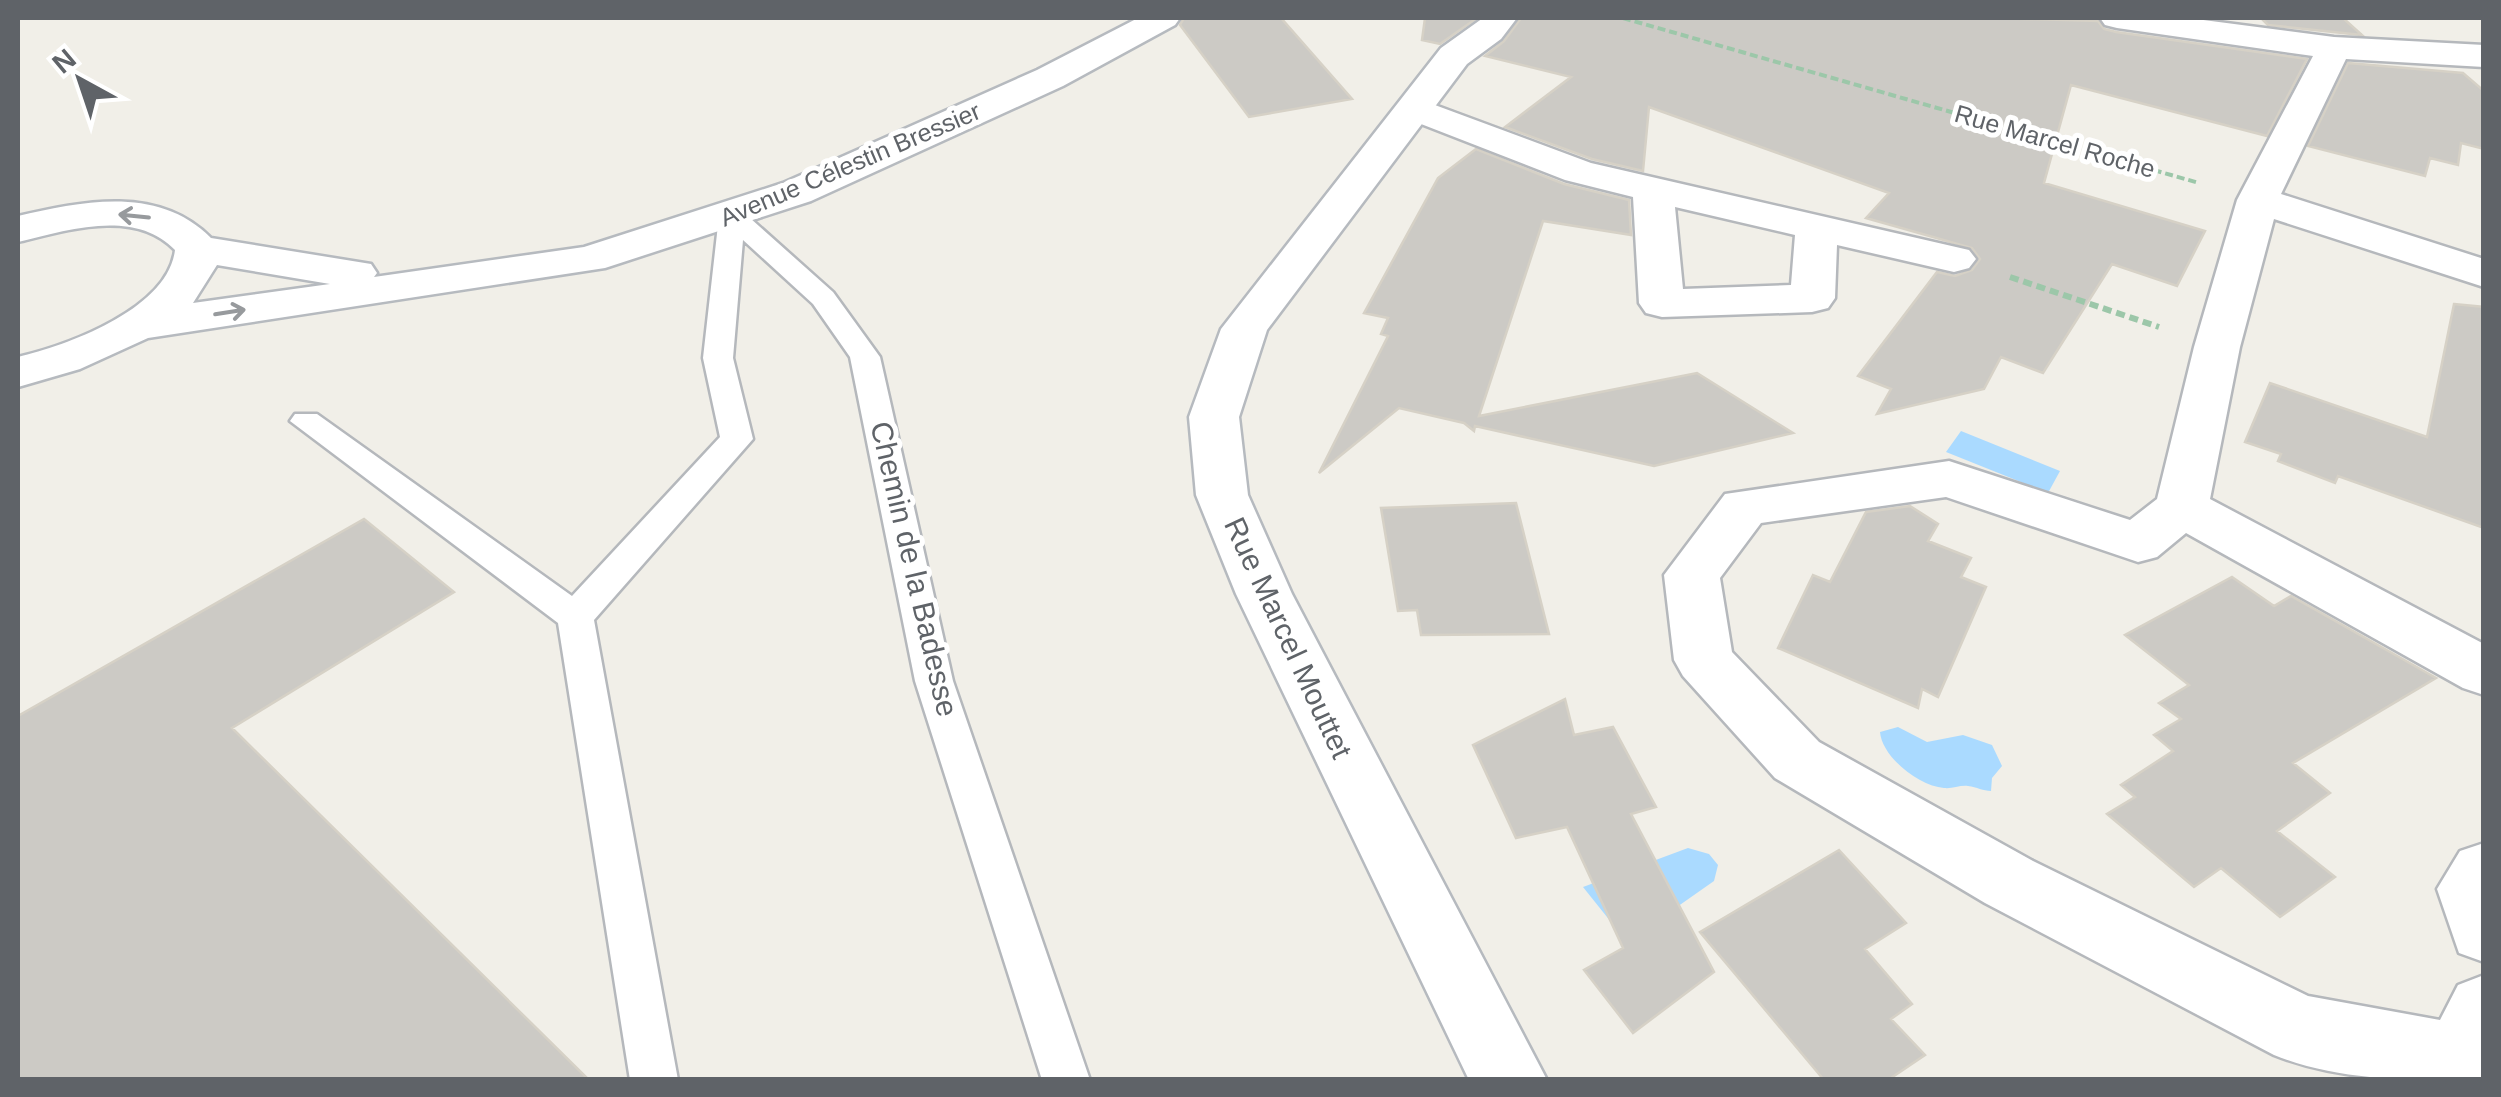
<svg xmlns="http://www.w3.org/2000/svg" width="2501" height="1097" viewBox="0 0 2501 1097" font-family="Helvetica,sans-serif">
<rect width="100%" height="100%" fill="#f1efe8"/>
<path fill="#aadaff" d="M1961 431 2060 471 2048 493 1946 452Z
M1898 727 1927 742 1963 735 1992 745 2002 766 1992 778 1991 791C1983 791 1977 787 1968 786 1960 785 1952 789 1944 788 1919 786 1882 757 1880 732Z
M1688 848 1709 854 1718 865 1714 881 1627 942 1583 887Z"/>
<path fill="#cccac5" stroke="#d6d1c6" stroke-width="2.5" d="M1184 18H1281L1352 99 1249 117 1180 25Z
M1425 18H1477L1440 44 1422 40Z
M1521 18H1994L2098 21 2104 29 2116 32 2307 59 2267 136 2071 85 2044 183 2205 231 2177 286 2112 264 2043 373 2001 357 1984 389 1877 414 1891 389 1858 376 1937 272 1955 276 1972 270 1980 259 1972 248 1866 218 1889 193 1649 107 1643 171 1592 159 1505 127 1571 77 1485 56 1504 41Z
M2261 18H2343L2362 35 2268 25Z
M2348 63 2463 73 2484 91V149L2461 143 2458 165 2430 158 2425 176 2308 146Z
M1476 149 1564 184 1629 200 1631 235 1543 221 1479 416 1697 373 1793 433 1654 466 1475 426 1474 431 1464 423 1399 408 1319 473 1388 336 1381 334 1388 318 1364 313 1438 178Z
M2454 304 2484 307V528L2338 476 2335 483 2278 461 2281 454 2245 442 2270 383 2427 437Z
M1516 503 1549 634 1421 635 1417 610 1398 611 1381 508Z
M1910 506 1938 524 1928 541 1971 558 1961 577 1986 587 1938 697 1922 689 1918 708 1778 648 1813 575 1830 582 1866 512Z
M364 519 454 592 232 728 589 1080H18V716Z
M2232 577 2274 606 2291 596 2436 678 2293 763 2330 793 2277 831 2335 877 2280 917 2221 868 2194 887 2107 814 2135 797 2121 785 2173 751 2154 735 2181 719 2159 703 2189 685 2125 635Z
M1565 699 1574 735 1613 727 1656 807 1631 814 1714 972 1633 1033 1584 970 1623 948 1567 827 1516 838 1473 745Z
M1839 850 1906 923 1865 949 1912 1004 1891 1019 1925 1055 1888 1080H1824L1700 932Z"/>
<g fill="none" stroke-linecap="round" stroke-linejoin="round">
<defs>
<path id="lane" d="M732 208 741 210 833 292 880 357 953 681 1090 1080H1042L915 681 850 357 813 304 743 240 733 358 753 439 594 620 678 1080H630L558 623 290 421 295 414H317L572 596 720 437 703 358 719 216Z"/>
<path id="street" d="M2100 18H2188L2334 37 2484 45V67L2346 59 2281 194 2484 259V287L2274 219 2240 347 2210 499 2484 644V695L2463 688 2186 533 2157 557 2138 562 1946 497 1761 523 1720 578 1732 652 1819 742 2033 861 2308 996 2440 1020 2458 985 2484 975V1080C2411 1080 2342 1082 2274 1055L1985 903 1775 778 1683 676 1674 660 1664 575 1725 494 1949 461 2130 520 2157 499 2194 347 2237 200 2313 56 2117 28 2105 25Z
M1416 98 1591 163 1969 250 1976 259 1969 268 1954 272 1837 245 1835 298 1828 308 1812 312 1662 317 1646 313 1639 303 1633 197 1565 180 1403 117 1397 109 1403 101ZM1675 207 1795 235 1791 285 1683 289Z
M2484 843V962L2459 953 2437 889 2460 851Z"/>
<path id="secondary" d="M1138 18H1180L1175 25 1063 86 811 201 605 268 148 338 80 369 18 387V357C68 345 168 309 175 250 135 208 67 230 18 242V216C83 201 159 185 211 238L371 264 377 273 374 277 584 247 783 183 1037 70ZM217 265 330 284 193 303Z
M1483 18H1517L1501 39 1467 64 1267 330 1239 417 1248 495 1292 594 1547 1080H1469L1236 594 1196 495 1189 417 1221 329 1441 48Z"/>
</defs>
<use href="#lane" stroke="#b5b8bc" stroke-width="5"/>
<use href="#street" stroke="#b5b8bc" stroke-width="5"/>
<use href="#secondary" stroke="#b6babf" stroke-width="5"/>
<path stroke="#9cc7a9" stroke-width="4" stroke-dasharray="8 4" stroke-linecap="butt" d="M1623 18 2199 183"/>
<path stroke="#9cc7a9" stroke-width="6" stroke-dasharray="9 5" stroke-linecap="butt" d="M2010 277 2159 327"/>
<use href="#lane" fill="#fff" fill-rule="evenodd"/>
<use href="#street" fill="#fff" fill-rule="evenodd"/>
<use href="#secondary" fill="#fff" fill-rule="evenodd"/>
</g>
<defs><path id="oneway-shaft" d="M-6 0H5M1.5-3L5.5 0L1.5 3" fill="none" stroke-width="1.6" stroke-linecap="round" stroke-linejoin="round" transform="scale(2.5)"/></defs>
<g stroke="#979a9d">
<use href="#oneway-shaft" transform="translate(134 216) rotate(-174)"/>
<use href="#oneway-shaft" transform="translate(230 312) rotate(-9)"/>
</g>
<g text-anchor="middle" stroke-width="10" stroke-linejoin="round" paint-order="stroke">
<g font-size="25" fill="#5f6368" stroke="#fff">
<text transform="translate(2055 141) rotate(16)" y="9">Rue Marcel Roche</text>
<text transform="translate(850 164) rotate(-23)" y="9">Avenue Célestin Bressier</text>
</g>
<g font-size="30" fill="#5f6368" stroke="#fff">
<text transform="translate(914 569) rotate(77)" y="10">Chemin de la Badesse</text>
<text transform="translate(1288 638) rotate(65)" y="10">Rue Marcel Mouttet</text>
</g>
</g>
<rect width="2501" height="1097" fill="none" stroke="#5f6368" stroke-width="40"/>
<g transform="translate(80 80) rotate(320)" stroke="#ffffff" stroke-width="8" paint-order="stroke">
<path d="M0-8L18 38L0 25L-18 38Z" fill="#5f6368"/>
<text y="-15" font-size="28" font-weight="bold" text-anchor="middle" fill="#5f6368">N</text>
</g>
</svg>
